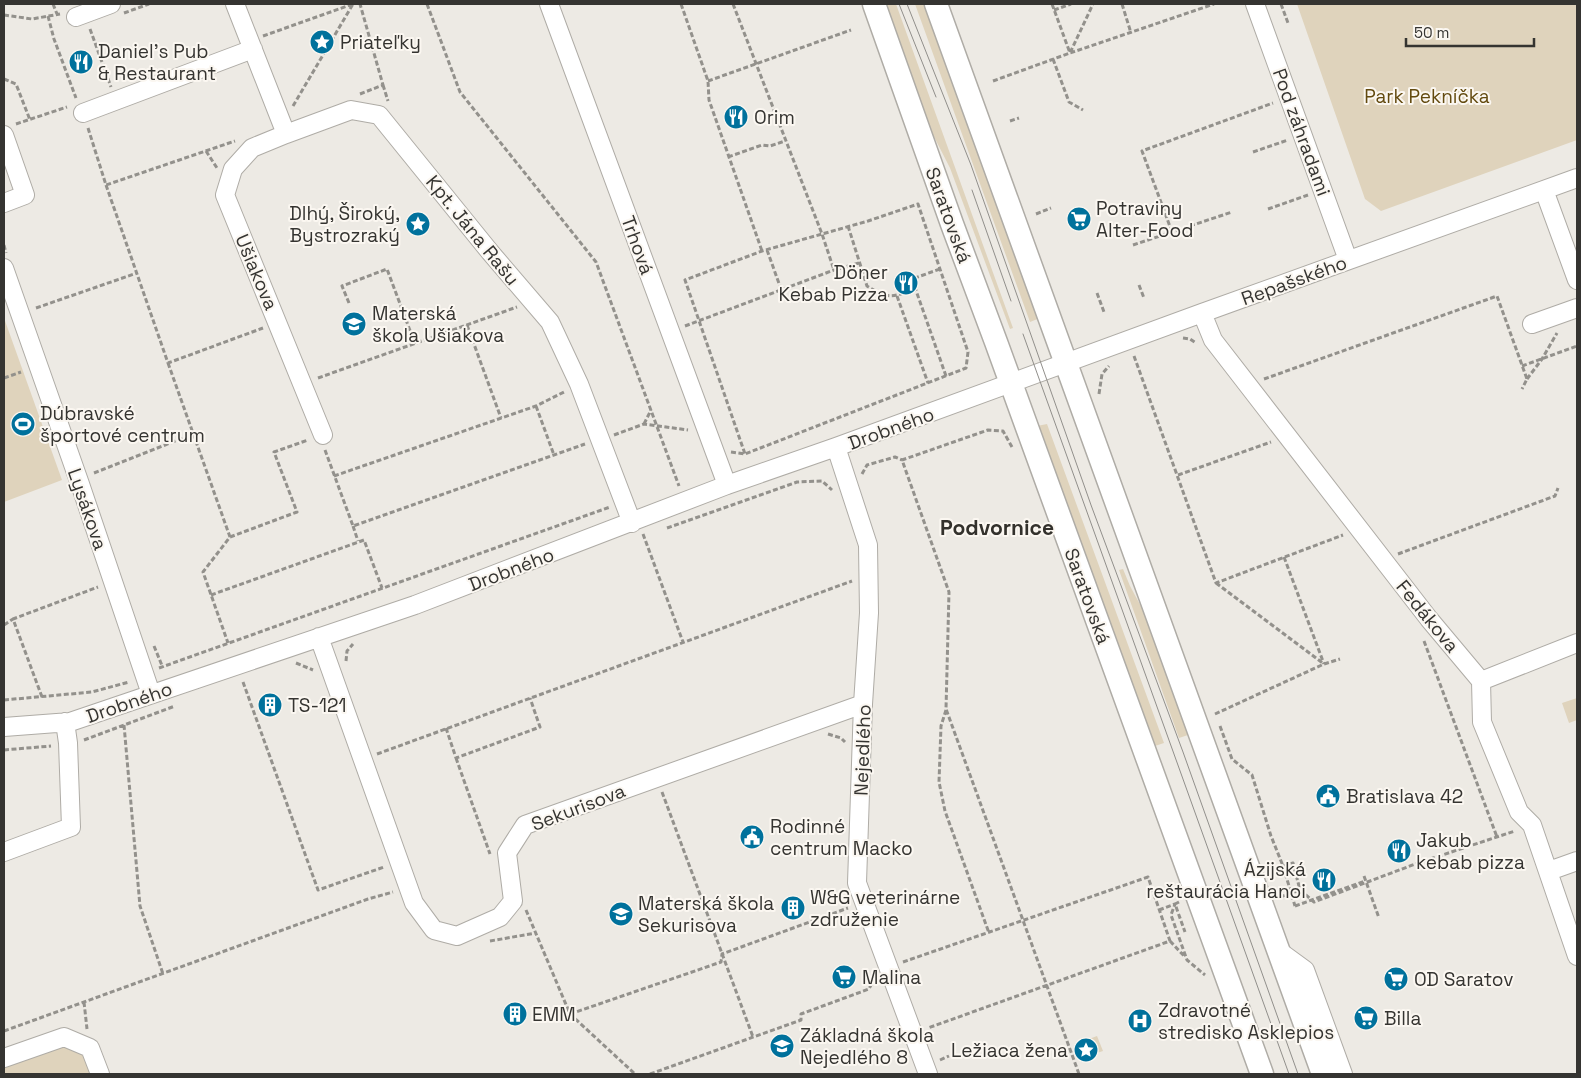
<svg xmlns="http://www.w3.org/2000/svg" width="1581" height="1078" viewBox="0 0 1581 1078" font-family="'Space Grotesk',sans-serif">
<rect width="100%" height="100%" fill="#edeae4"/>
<path fill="#dfd3bc" d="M890 4H896L1013 328 1010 329 950 168 928 125 887 5Z
M915 4H926L1040 318 1030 322Z
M1297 4H1577V140L1381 211 1365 199Z
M4 318 62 480 4 502Z
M1047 424 1164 743 1155 746 1037 426Z
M1123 569 1130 586 1150 623 1188 735 1179 738 1119 570Z
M1577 698V720L1569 723 1562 703Z
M1097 1036 1103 1051 1082 1058 1076 1044Z
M64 1037 90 1048 100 1074H4V1058Z"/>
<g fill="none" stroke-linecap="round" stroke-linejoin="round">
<defs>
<path id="minor" d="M235 4 286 134 351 110 379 115 490 252 550 322 579 384 632 523
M549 4 727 485
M1255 4 1348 260
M76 17 111 4
M83 113 253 49
M286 134 252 148 233 169 225 195 323 435
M4 135 25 195 4 203
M1544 190 1577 280
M4 268 80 484 151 694
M1202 313 1213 340 1429 619 1481 681 1482 722 1519 812 1532 825 1577 956
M1532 324 1577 308
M836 447 868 545 869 613 863 704 857 883 928 1074
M319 637 414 903 434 930 457 936 500 917 513 901 507 853 525 825 863 704
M1481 681 1577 643
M4 727 70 722 415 605 727 485 836 447 1202 313 1577 178
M4 852 71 827 68 743 65 722
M1549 871 1577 861
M1279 951 1305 970 1343 1074
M4 1058 64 1037 90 1048 100 1074"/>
<path id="major" d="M874 4 952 224 996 342 1262 1074
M936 4 1323 1074"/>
</defs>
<use href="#minor" stroke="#afaca6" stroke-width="20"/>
<use href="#major" stroke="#afaca6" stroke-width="25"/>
<path stroke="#93918c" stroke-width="3" stroke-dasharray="5 2.5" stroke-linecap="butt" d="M53 4 57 14
M427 4 460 92 596 262 679 486
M681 4 708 81 709 100 762 251
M733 4 822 234 834 270
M1052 4 1070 53 1214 4
M1122 4 1131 33
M1281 4 1288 23
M1054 10 1071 4
M124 13 149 4
M4 15 32 19 60 14
M48 16 54 39 76 98
M90 29 111 87
M263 36 353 4
M1053 59 1069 102 1083 110
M4 79 16 84 30 120
M708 81 851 30
M993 81 1070 53 1093 4
M383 85 388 101
M360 94 383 85 360 4
M293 106 353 4
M1010 121 1019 118
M16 124 67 107
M88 128 106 185 235 141
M206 151 217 168
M1253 152 1288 140
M728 157 762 145 770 146 785 141
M106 185 168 363 263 328
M1268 209 1308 195
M1036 214 1051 208
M848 226 867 286C889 300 892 297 916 289
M1172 232 1142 151 1273 103
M4 245 6 253
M1133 245 1232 212
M767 250 781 289
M940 269 912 279 946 376
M1139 285 1144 298
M1097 293 1104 312
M897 296 928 383
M349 303 342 286 387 269 415 344
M36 308 137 273
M467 325 501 418
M685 326 834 270 859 263
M1183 338 1190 339 1196 343
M1134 356 1216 583 1343 535
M168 363 230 537 203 572 228 643
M1522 366 1577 346
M4 378 21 372
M318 378 517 307
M1264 379 1497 296 1527 379 1522 389
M1527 379 1542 359 1557 333
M1099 394 1102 374 1109 366
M536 406 554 455
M644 424 651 410
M614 435 644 424 688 430
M1012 447 1003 431 988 430 902 460 949 592 946 709 1079 1074
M325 450 353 526 585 444
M731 452 745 454 966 368 968 352 918 204 868 221 762 251 685 280 745 454
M94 473 193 434
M862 474 867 465 895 457 902 460
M1178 475 1271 442
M334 476 536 406 566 391
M353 526 358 541
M667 528 797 482 822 481 832 490
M643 534 683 642
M230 537 297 512 274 452 308 440
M1398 554 1555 496 1558 488
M1284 557 1324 664
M1216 583 1324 664
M211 595 364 540 382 588
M4 625 13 619
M1424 641 1497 837
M154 646 163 668
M346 661 347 651 353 644
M296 663 313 670
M159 668 610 507
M243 682 318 890 384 867
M42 697 13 619 98 587
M4 700 92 692 129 682
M946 710 941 726 939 782 945 811 989 933
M1215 714 1324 664 1340 659
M124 725 140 906 163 974
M1220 726 1232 759 1252 775 1271 836 1283 866 1293 863 1300 890 1314 902 1418 863 1515 831
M446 728 456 758 540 727 530 698
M828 734 841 738 845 742
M84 740 175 706
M4 750 51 746
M377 754 852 581
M456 758 490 854
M662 792 753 1037
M1283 866 1295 906
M1280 897 1300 890
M1179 902 1175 904 1185 932
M526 910 570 1014 635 1074
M1159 910 1175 904 1171 915 1187 960 1205 975
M490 941 536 933
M1170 941 1185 957
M903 962 1148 877 1170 941 928 1028
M84 1002 87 1029
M570 1014 721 962 722 954 848 908
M4 1031 368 899 393 892
M940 1060 949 1056
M650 1074 801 1020V1014L869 989 875 977"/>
<use href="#minor" stroke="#fff" stroke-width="18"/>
<use href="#major" stroke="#fff" stroke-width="22"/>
<path stroke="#918f8b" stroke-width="1" d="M899 4 936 97
M907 4 971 165 1091 505 1183 752 1298 1074
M972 190 1011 301
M1023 334 1289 1074"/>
<path stroke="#93918c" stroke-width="3" stroke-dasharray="5 2.5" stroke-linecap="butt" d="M1364 876 1379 918
M1295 906 1365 881"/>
</g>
<defs>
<symbol id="sight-disc" viewBox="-11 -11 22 22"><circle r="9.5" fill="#00719c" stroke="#fbf7f1"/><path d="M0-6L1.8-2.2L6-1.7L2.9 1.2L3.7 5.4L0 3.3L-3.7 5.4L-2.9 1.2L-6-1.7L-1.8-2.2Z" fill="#fff"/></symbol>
<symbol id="restaurant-disc" viewBox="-11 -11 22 22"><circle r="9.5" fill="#00719c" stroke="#fbf7f1"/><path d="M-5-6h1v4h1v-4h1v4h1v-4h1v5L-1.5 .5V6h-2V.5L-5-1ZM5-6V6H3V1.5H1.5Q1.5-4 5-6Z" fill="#fff"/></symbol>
<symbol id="supermarket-disc" viewBox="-11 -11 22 22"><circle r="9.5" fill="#00719c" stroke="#fbf7f1"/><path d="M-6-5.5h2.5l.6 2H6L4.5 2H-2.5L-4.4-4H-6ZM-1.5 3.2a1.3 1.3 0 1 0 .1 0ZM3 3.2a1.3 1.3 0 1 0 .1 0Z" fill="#fff"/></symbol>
<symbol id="school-disc" viewBox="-11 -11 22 22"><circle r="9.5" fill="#00719c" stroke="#fbf7f1"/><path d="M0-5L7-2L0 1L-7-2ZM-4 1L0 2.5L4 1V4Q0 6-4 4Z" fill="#fff"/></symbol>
<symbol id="stadium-disc" viewBox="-11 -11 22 22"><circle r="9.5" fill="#00719c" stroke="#fbf7f1"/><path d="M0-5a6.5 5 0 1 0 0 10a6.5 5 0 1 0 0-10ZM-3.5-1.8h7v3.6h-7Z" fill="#fff"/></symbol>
<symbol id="building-disc" viewBox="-11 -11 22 22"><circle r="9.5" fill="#00719c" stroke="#fbf7f1"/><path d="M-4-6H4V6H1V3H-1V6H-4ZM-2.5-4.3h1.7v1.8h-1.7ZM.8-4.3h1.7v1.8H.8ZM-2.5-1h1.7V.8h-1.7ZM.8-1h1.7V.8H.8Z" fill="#fff"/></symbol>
<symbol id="civic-disc" viewBox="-11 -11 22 22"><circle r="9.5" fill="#00719c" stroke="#fbf7f1"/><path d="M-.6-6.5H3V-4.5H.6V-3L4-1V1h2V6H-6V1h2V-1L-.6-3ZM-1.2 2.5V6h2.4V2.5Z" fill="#fff"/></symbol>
<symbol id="hospital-disc" viewBox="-11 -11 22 22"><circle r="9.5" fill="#00719c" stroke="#fbf7f1"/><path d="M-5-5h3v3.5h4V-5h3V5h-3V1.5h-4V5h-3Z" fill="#fff"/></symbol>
</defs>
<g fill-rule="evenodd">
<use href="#sight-disc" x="308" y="28" width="28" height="28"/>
<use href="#restaurant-disc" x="67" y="48" width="28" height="28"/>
<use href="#restaurant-disc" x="722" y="103" width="28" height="28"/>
<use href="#supermarket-disc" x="1065" y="205" width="28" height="28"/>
<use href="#sight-disc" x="404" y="210" width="28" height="28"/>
<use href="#restaurant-disc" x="892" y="269" width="28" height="28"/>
<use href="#school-disc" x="340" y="310" width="28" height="28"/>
<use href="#stadium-disc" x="9" y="410" width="28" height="28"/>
<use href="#building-disc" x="256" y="691" width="28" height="28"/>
<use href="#civic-disc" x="1314" y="782" width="28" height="28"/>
<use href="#civic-disc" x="738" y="823" width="28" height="28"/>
<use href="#restaurant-disc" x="1385" y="837" width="28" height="28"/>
<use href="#restaurant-disc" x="1310" y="866" width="28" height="28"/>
<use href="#building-disc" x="779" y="894" width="28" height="28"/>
<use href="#school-disc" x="607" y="900" width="28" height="28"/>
<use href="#supermarket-disc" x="830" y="963" width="28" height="28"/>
<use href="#supermarket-disc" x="1382" y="965" width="28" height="28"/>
<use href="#building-disc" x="501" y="1000" width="28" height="28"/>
<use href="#supermarket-disc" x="1352" y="1004" width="28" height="28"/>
<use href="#hospital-disc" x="1126" y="1007" width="28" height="28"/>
<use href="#school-disc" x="768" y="1032" width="28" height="28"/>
<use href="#sight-disc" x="1072" y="1036" width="28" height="28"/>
</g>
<g text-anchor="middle" stroke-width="4" stroke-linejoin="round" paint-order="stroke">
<g font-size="19" fill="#353431" stroke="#fbf7f1" text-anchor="start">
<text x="340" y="49">Priateľky</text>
<text x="98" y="58">Daniel's Pub<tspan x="98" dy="22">&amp; Restaurant</tspan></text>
<text x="754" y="124">Orim</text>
<text x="1096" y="215">Potraviny<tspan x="1096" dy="22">Alter-Food</tspan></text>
<text x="400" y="220" text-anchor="end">Dlhý, Široký,<tspan x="400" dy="22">Bystrozraký</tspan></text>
<text x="888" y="279" text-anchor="end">Döner<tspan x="888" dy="22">Kebab Pizza</tspan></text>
<text x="372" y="320">Materská<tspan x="372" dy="22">škola Ušiakova</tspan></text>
<text x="40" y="420">Dúbravské<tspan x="40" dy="22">športové centrum</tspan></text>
<text x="288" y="712">TS-121</text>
<text x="1346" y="803">Bratislava 42</text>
<text x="770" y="833">Rodinné<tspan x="770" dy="22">centrum Macko</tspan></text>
<text x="1416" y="847">Jakub<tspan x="1416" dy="22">kebab pizza</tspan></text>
<text x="1306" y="876" text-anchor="end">Ázijská<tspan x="1306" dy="22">reštaurácia Hanoi</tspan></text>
<text x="810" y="904">W&amp;G veterinárne<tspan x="810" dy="22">združenie</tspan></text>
<text x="638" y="910">Materská škola<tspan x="638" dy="22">Sekurisova</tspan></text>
<text x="862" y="984">Malina</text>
<text x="1414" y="986">OD Saratov</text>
<text x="1158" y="1017">Zdravotné<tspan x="1158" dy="22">stredisko Asklepios</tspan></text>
<text x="532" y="1021">EMM</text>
<text x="1384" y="1025">Billa</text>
<text x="800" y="1042">Základná škola<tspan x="800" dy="22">Nejedlého 8</tspan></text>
<text x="1068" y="1057" text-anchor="end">Ležiaca žena</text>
</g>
<g font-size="19" fill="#634a0f" stroke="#fbf7f1">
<text x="1427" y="103">Park Pekníčka</text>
</g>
<g font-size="19" fill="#353431" stroke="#fbf7f1">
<text transform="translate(1302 132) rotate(70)" y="7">Pod záhradami</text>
<text transform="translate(949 215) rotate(70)" y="7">Saratovská</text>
<text transform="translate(473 230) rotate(51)" y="7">Kpt. Jána Rašu</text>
<text transform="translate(638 245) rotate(70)" y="7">Trhová</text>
<text transform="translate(257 272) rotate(67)" y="7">Ušiakova</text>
<text transform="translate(1294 280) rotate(-20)" y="7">Repašského</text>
<text transform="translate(891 428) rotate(-20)" y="7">Drobného</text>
<text transform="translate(88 509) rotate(71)" y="7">Lysákova</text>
<text transform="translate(511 569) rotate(-21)" y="7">Drobného</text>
<text transform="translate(1088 596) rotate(70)" y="7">Saratovská</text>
<text transform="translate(1428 616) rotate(51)" y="7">Fedákova</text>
<text transform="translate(129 702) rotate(-19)" y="7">Drobného</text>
<text transform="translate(862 750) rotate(-88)" y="7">Nejedlého</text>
<text transform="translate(578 807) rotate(-21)" y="7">Sekurisova</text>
</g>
<g font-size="21" font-weight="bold" fill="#33312c" stroke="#fbf7f1">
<text x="997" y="535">Podvornice</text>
</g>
</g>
<rect width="1581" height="1078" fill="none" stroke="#353431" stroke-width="10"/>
<path d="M1406 38v8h128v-8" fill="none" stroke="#353431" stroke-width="2.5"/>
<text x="1414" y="38" font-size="15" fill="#353431" stroke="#fbf7f1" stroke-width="4" paint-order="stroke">50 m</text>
</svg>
